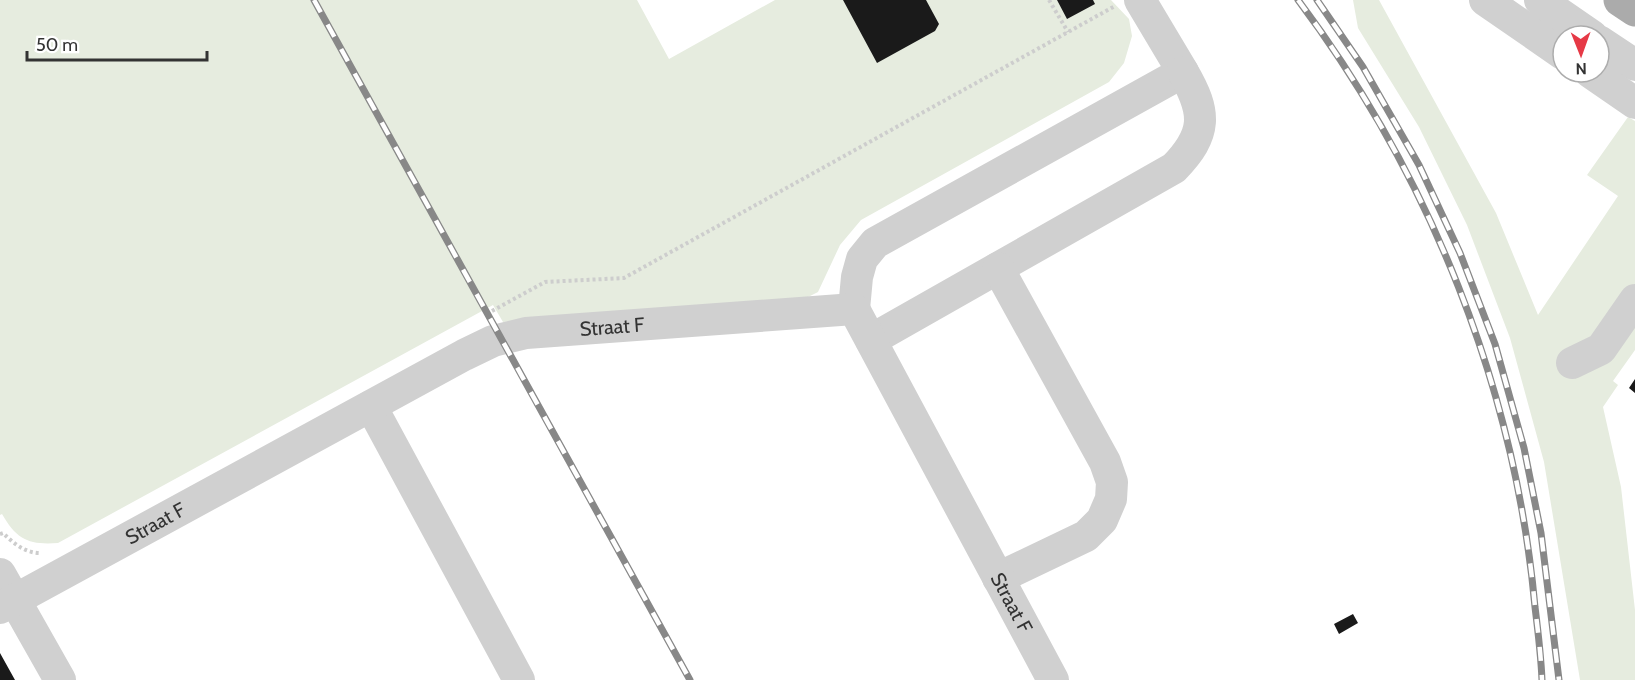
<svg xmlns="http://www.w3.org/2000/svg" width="1635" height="680" viewBox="0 0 1635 680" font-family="Cabin,sans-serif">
<rect width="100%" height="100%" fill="#fff"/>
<path fill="#e6ecdf" d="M0 0H637L669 59 775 0H1111L1129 19 1132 36 1124 63 1109 82 861 220 840 245 818 292 806 298 503 322 493 305 58 543C29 545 17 540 2 514L0 515Z
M1353 0H1379L1496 213 1538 315 1618 196 1587 175 1628 117 1635 121V350L1613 381 1618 385 1603 407 1621 487 1635 610V680H1580L1544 462 1510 338 1467 225 1419 127 1358 28Z"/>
<path fill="#1a1a1a" d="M843 0H926L939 24 935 31 877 63Z
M1057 0H1093L1095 4 1067 19Z
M1635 379V393L1629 388Z
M1353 614 1358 623 1339 634 1334 624Z
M0 653 15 680H0Z"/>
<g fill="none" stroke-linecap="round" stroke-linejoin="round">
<path stroke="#cdcdcd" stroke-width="4" stroke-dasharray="3 3" stroke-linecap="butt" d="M1049 0 1068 32
M492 311 545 282 624 278 1115 6
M0 534 3 533C13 543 25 553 40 553"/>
<g stroke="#d0d0d0" stroke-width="32">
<path d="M1485 0 1563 54"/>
<path d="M1540 0 1592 36"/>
<path d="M1599 41 1635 65"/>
<path d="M1590 72 1635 103"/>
<path d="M854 309 857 277 862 259 875 243 1183 72 1140 0"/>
<path d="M871 340 1174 168C1207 134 1207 113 1183 72"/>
<path d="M1572 363 1601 349 1635 300"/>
<path d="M371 406 519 680"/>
<path d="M0 574 60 680"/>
<path d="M998 578 1086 536 1102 520 1111 499 1112 482 1105 462 998 268"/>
<path id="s1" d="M0 608 464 355 493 341 526 333 854 309 1053 680"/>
</g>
<path stroke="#ababab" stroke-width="33" d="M1620 0 1635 10"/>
<defs>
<path id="rail" d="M314 0 690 680
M1298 0C1430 176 1515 387 1535 607 1538 631 1541 656 1542 680
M1317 0 1363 67 1419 165 1460 253 1495 344 1524 448 1541 533 1559 680"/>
</defs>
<use href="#rail" stroke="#888" stroke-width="7"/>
<use href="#rail" stroke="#fff" stroke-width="4.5" stroke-dasharray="14" stroke-linecap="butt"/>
</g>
<g text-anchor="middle" stroke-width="6" stroke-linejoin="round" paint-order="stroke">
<g font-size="20" fill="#333" stroke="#fff">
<text dy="7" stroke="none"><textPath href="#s1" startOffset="681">Straat F</textPath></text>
<text dy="7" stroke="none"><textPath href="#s1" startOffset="177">Straat F</textPath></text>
<text dy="7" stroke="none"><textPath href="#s1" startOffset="1257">Straat F</textPath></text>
</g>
</g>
<g transform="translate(1581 54) rotate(179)"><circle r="28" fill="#ffffff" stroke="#adadad" stroke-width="1.5"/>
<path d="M0-4.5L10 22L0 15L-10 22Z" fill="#e63946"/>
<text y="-9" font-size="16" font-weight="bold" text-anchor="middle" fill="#333333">N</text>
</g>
<path d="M27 51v9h180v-9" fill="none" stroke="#333333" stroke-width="3"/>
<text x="36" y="51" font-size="18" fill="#333333" stroke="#ffffff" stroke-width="4.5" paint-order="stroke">50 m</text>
</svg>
